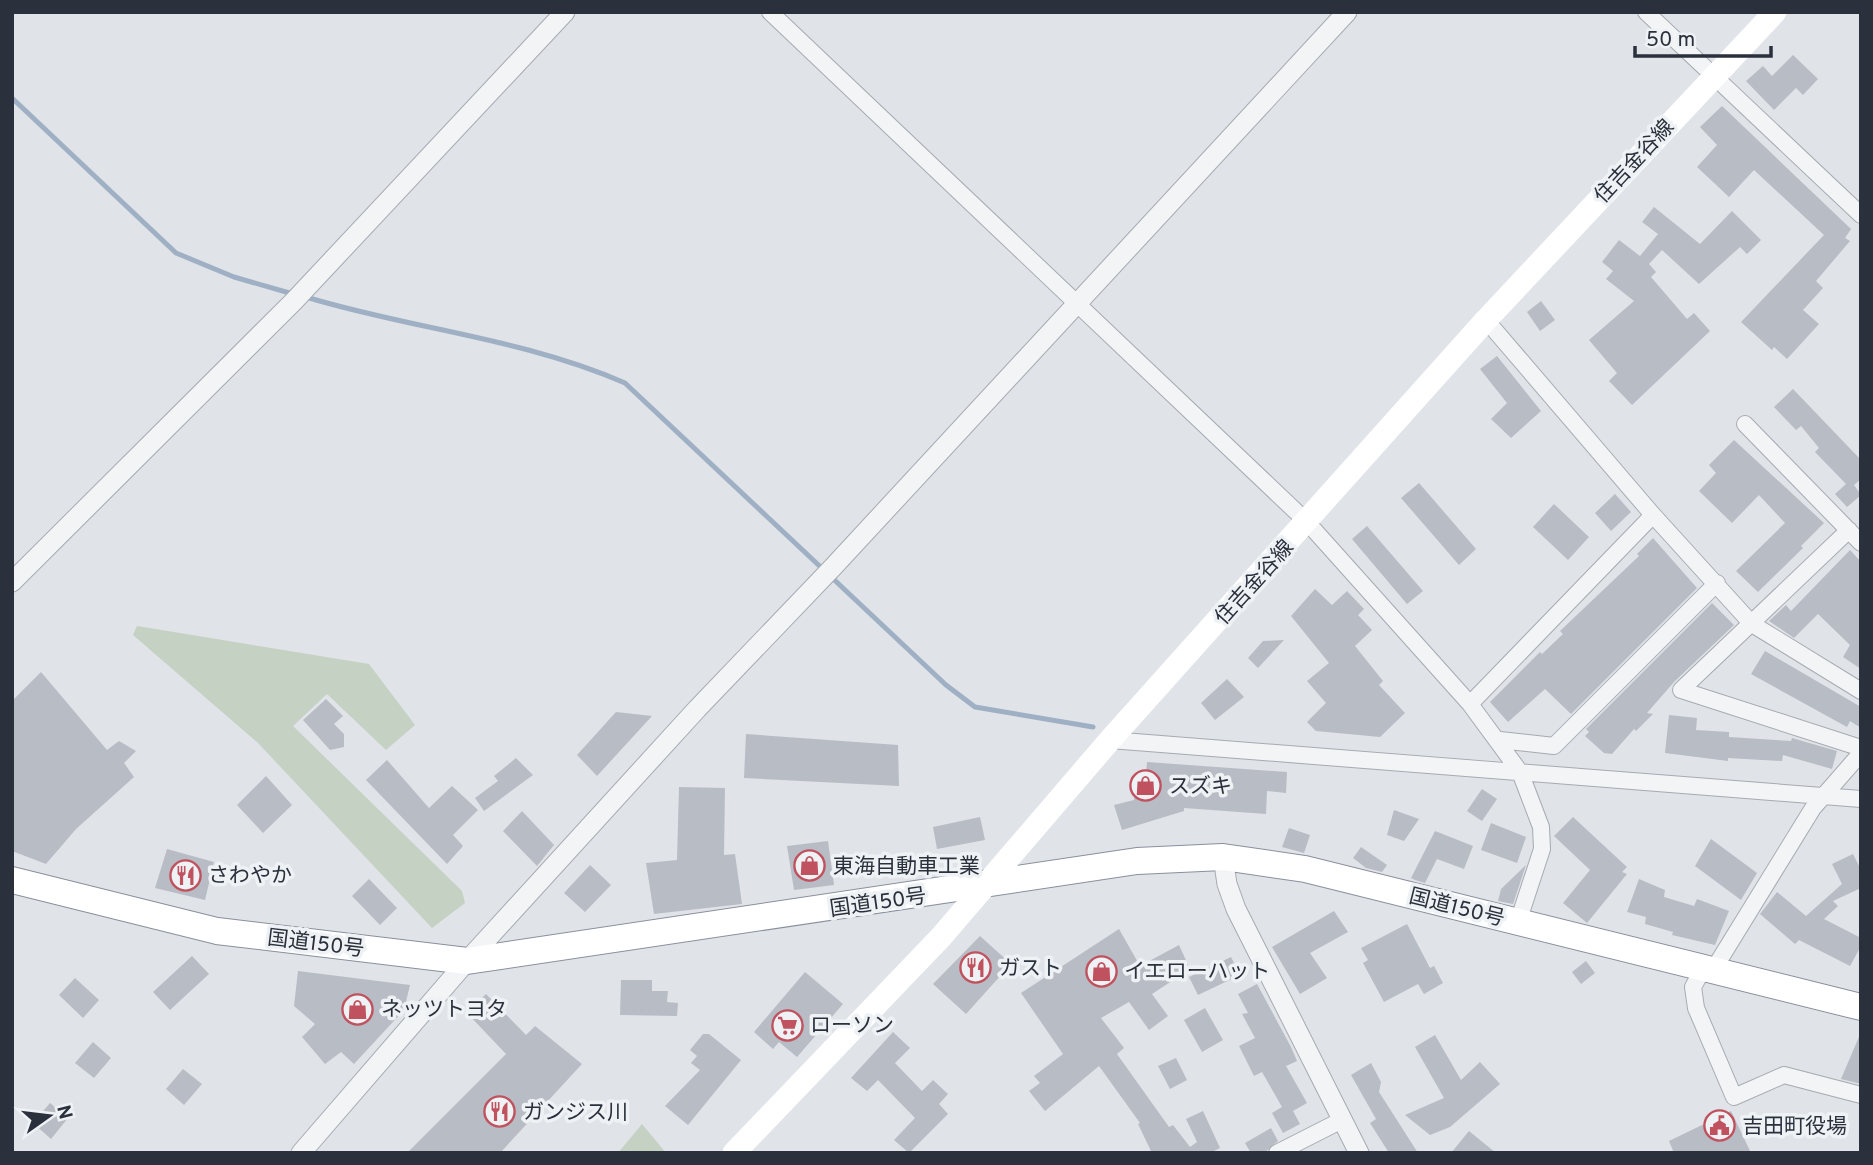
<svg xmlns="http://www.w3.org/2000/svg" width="1873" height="1165" viewBox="0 0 1873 1165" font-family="Overpass,'Noto Sans JP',sans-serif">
<rect width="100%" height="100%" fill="#e0e3e8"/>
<path fill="#c5d1c2" d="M137 626 369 664 415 725 386 750 327 694 293 726 462 891 465 903 432 928 258 743 133 635Z
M642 1124 666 1153H618Z"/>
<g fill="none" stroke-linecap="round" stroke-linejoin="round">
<path stroke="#9fb0c4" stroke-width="5" d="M12 98 176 253 234 277 293 294
M306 297C411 329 522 338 625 383L946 685 975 707 1093 727"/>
</g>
<path fill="#b8bcc4" d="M1793 55 1818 79 1803 95 1796 88 1774 110 1746 81 1763 66 1772 76Z
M1722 106 1851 229 1845 238 1850 241 1816 281 1823 288 1803 310 1819 324 1787 359 1774 347 1772 350 1741 322 1824 235 1754 170 1729 197 1697 167 1717 145 1700 127Z
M1654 207 1700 244 1732 211 1761 240 1747 254 1740 247 1699 284 1662 250 1649 264 1656 272 1651 277 1687 319 1694 313 1710 331 1632 405 1609 381 1617 373 1589 340 1634 301 1606 279 1613 271 1602 262 1619 240 1640 256 1658 234 1642 222Z
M1541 301 1555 320 1540 331 1527 312Z
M1497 356 1541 411 1511 438 1491 419 1507 403 1480 369Z
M1793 389 1861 460V479L1854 485 1861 495 1847 507 1835 494 1846 484 1815 452 1819 448 1801 426 1796 430 1774 407Z
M1734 440 1824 523 1801 546 1803 548 1758 592 1736 571 1785 523 1759 495 1732 523 1699 491 1716 473 1709 465Z
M1419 483 1476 549 1459 565 1401 498Z
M1615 494 1631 512 1611 531 1595 513Z
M1554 504 1589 537 1568 560 1533 527Z
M1367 526 1423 591 1407 604 1352 539Z
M1653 538 1697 588 1571 714 1545 689 1508 722 1490 702 1540 652 1542 654 1563 634 1560 631 1639 556 1637 554Z
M1850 550 1861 562V669L1843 657 1850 645 1818 614 1794 638 1769 621 1786 605 1791 611Z
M1315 589 1332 605 1347 591 1364 609 1358 615 1372 630 1355 646 1383 681 1379 685 1405 713 1380 737 1316 731 1307 722 1326 703 1307 681 1329 663 1291 616Z
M1712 603 1734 625 1674 682 1647 713 1653 714 1636 731 1634 729 1612 754 1604 753 1585 736 1589 732 1586 729Z
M1284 640 1258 668 1248 658 1263 641Z
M1765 651 1861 707V728L1850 721 1847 727 1751 674Z
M41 672 107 750 119 741 136 751 124 763 134 777 76 829 46 864 12 851V701Z
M1227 679 1244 697 1215 720 1201 703Z
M326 699 343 716 334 724 344 734V747L330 750 303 720Z
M616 712 652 716 597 776 577 755Z
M1669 715 1697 718 1696 730 1729 732V737L1791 741 1792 738 1837 751 1832 769 1783 755 1782 761 1728 758V761L1665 753Z
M746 734 898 745 899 786 744 778Z
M516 758 533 775 484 811 475 798 498 781 494 776Z
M387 760 429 808 452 786 478 810 453 835 463 846 447 864 366 780Z
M1147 762 1287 772 1286 793 1267 791 1266 814 1184 808V811L1122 830 1114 805 1134 800 1135 773 1146 774Z
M266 776 292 805 263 833 237 805Z
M679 787 725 788 724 855 735 854 742 904 654 914 646 863 677 860Z
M1482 789 1497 799 1482 821 1467 811Z
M1394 810 1419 819 1404 841 1387 835Z
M522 811 554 845 537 866 503 831Z
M980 817 985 840 937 849 933 827Z
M1573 817 1627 867 1622 872 1627 874 1587 923 1563 903 1590 870 1554 836Z
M1491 823 1526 837 1517 863 1481 850Z
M1289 828 1310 835 1304 853 1282 847Z
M1435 831 1473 846 1464 869 1437 859 1425 883 1415 880 1411 878Z
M1711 839 1757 873 1741 900 1695 866Z
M828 841 834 885 794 890 787 846Z
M1361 847 1387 865 1382 872 1366 868 1353 858Z
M167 849 214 862 205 900 155 888Z
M1853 854 1861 870V888L1833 901 1838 906 1824 919 1861 938V946L1850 966 1799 940 1795 944 1760 914 1777 892 1806 916 1842 884 1832 864Z
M590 865 611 885 585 912 564 893Z
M1526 865 1513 904 1498 901 1501 889Z
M369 879 397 908 380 925 352 896Z
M1639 879 1665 890 1664 897 1694 906 1697 899 1729 911 1715 945 1672 935 1673 932 1645 924 1646 917 1627 912Z
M1334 911 1348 932 1310 953 1327 978 1300 994 1272 947Z
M1407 924 1430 968 1434 966 1443 983 1424 994 1418 984 1384 1002 1363 963 1368 960 1361 948Z
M1119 929 1140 966 1179 945 1190 969 1152 994 1168 1016 1149 1030 1129 1002 1101 1018 1124 1048 1117 1054 1169 1127 1173 1125 1190 1147 1197 1142 1186 1119 1203 1111 1220 1148 1210 1153H1152L1138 1124 1140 1123 1099 1066 1045 1111 1029 1091 1040 1083 1034 1076 1063 1054 1021 993Z
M980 936 1011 964 966 1014 933 984Z
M192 956 209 974 170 1010 153 992Z
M1231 957 1240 975 1198 995 1189 977Z
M1586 961 1595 973 1581 984 1572 972Z
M298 971 410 985 404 1010 354 1064 341 1052 325 1064 302 1037 315 1024 294 1006Z
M805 972 843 1004 797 1057 779 1042 773 1049 754 1032Z
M75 978 99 1000 83 1018 59 995Z
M621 980H652V991H668L667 1002 678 1003 677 1016 620 1015Z
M1257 984 1291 1047 1297 1061 1286 1066 1307 1103 1293 1111 1300 1124 1283 1133 1272 1113 1282 1107 1262 1072 1254 1076 1239 1046 1255 1038 1242 1014 1248 1013 1238 994Z
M486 994 526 1035 535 1026 582 1064 500 1153H407L506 1054 467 1013Z
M1205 1008 1223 1040 1202 1052 1184 1020Z
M893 1032 910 1048 895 1063 922 1091 933 1080 948 1094 939 1104 948 1114 909 1153 894 1140 915 1118 878 1080 867 1091 851 1078Z
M1861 1032V1084L1841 1079Z
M703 1034H709L741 1060 688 1125 665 1106 700 1070 691 1063 697 1056 690 1050Z
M1435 1035 1461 1080 1480 1062 1500 1084 1450 1127 1430 1135 1405 1115 1444 1098 1415 1047Z
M93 1042 111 1058 94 1078 75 1063Z
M1176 1058 1187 1080 1170 1089 1158 1066Z
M1371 1063 1381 1082 1379 1092 1418 1153H1389L1370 1123 1376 1119 1351 1075Z
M183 1069 202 1084 184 1105 166 1089Z
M50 1103 68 1118 51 1139 33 1123Z
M1731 1111 1751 1153H1674L1669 1141Z
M1271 1128 1278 1141 1264 1153H1251L1245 1143Z
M1469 1131 1496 1153H1451Z"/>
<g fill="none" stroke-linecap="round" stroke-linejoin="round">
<defs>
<path id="minor" d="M770 12 1307 522 1470 704 1520 772 1541 827 1542 849 1518 922
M1646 12 1861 215
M1486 320 1653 515 1752 624 1861 691
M1745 424 1861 543
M1849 530 1681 690 1861 748
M1470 704 1653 515
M1110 740 1861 799
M1500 740 1554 746 1717 583
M1703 969 1693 987 1696 1008 1734 1097 1784 1075 1861 1095
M1712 972 1813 808 1861 753
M1277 1153 1342 1120"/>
<path id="tertiary" d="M12 582 294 301 565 12
M1223 857 1227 884 1236 909 1359 1153
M301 1153 467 961 697 709 834 566 1347 12"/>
<path id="trunk" d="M12 880 217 931 467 961 1137 861 1223 857 1305 869 1861 1007"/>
</defs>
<use href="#minor" stroke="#a6aab1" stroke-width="18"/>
<use href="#tertiary" stroke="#a6aab1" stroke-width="21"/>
<use href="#trunk" stroke="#89909d" stroke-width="28"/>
<use href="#minor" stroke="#f2f4f6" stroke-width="16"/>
<use href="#tertiary" stroke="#f2f4f6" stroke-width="19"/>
<path stroke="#fff" stroke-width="23" d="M734 1153 941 937 1110 740 1486 320 1775 12"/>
<use href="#trunk" stroke="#fff" stroke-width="26"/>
</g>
<defs>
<symbol id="shop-ring" viewBox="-11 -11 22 22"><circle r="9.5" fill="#eff2f5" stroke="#c0525f" stroke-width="1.5"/><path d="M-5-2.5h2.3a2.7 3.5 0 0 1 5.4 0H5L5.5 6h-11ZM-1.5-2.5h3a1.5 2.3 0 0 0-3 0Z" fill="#c0525f"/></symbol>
<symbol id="restaurant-ring" viewBox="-11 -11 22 22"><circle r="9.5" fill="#eff2f5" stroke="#c0525f" stroke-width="1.5"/><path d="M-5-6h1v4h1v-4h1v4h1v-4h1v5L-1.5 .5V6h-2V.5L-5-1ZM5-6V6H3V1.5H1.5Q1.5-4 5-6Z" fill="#c0525f"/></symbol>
<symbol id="supermarket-ring" viewBox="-11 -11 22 22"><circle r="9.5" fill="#eff2f5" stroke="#c0525f" stroke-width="1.5"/><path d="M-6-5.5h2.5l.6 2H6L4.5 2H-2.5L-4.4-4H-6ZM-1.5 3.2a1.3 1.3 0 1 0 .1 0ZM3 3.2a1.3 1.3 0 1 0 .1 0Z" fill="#c0525f"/></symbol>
<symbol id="civic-ring" viewBox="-11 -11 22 22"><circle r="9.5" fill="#eff2f5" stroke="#c0525f" stroke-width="1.5"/><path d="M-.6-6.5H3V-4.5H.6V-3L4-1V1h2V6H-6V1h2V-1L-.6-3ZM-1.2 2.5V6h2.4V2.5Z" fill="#c0525f"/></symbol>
</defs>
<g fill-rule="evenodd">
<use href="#shop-ring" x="1128" y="768" width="35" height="35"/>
<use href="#shop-ring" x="792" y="848" width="35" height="35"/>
<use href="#restaurant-ring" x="168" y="858" width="35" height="35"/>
<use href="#restaurant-ring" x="958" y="950" width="35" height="35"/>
<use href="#shop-ring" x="1084" y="954" width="35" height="35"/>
<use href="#shop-ring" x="340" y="992" width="35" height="35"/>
<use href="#supermarket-ring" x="770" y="1008" width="35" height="35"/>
<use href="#restaurant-ring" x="482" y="1094" width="35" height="35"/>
<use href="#civic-ring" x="1702" y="1108" width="35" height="35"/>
</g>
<g text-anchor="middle" stroke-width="7" stroke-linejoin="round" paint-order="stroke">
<g font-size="21" fill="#2a313d" stroke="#eff2f5">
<text transform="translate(1634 161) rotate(-47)" y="7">住吉金谷線</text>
<text transform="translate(1254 582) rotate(-48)" y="7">住吉金谷線</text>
<text transform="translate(878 902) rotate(-8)" y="7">国道150号</text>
<text transform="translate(1457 907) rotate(14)" y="7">国道150号</text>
<text transform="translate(316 943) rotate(7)" y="7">国道150号</text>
</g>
<g font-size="21" fill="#2a313d" stroke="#eff2f5" text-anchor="start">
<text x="1169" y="793">スズキ</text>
<text x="833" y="873">東海自動車工業</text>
<text x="208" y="882">さわやか</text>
<text x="999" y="975">ガスト</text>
<text x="1124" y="978">イエローハット</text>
<text x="381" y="1016">ネッツトヨタ</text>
<text x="810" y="1032">ローソン</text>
<text x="523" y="1119">ガンジス川</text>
<text x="1742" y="1133">吉田町役場</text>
</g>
</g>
<rect width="1873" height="1165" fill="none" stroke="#2a313d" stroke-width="28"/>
<g transform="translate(49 1116) rotate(76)" stroke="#eff2f5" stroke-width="5" paint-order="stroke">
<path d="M0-5L12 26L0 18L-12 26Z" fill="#2a313d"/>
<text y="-10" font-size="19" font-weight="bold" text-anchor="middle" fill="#2a313d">N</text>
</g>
<path d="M1635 46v10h136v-10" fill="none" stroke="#2a313d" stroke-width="3.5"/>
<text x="1646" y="46" font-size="21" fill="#2a313d" stroke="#eff2f5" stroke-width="5" paint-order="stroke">50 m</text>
</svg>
